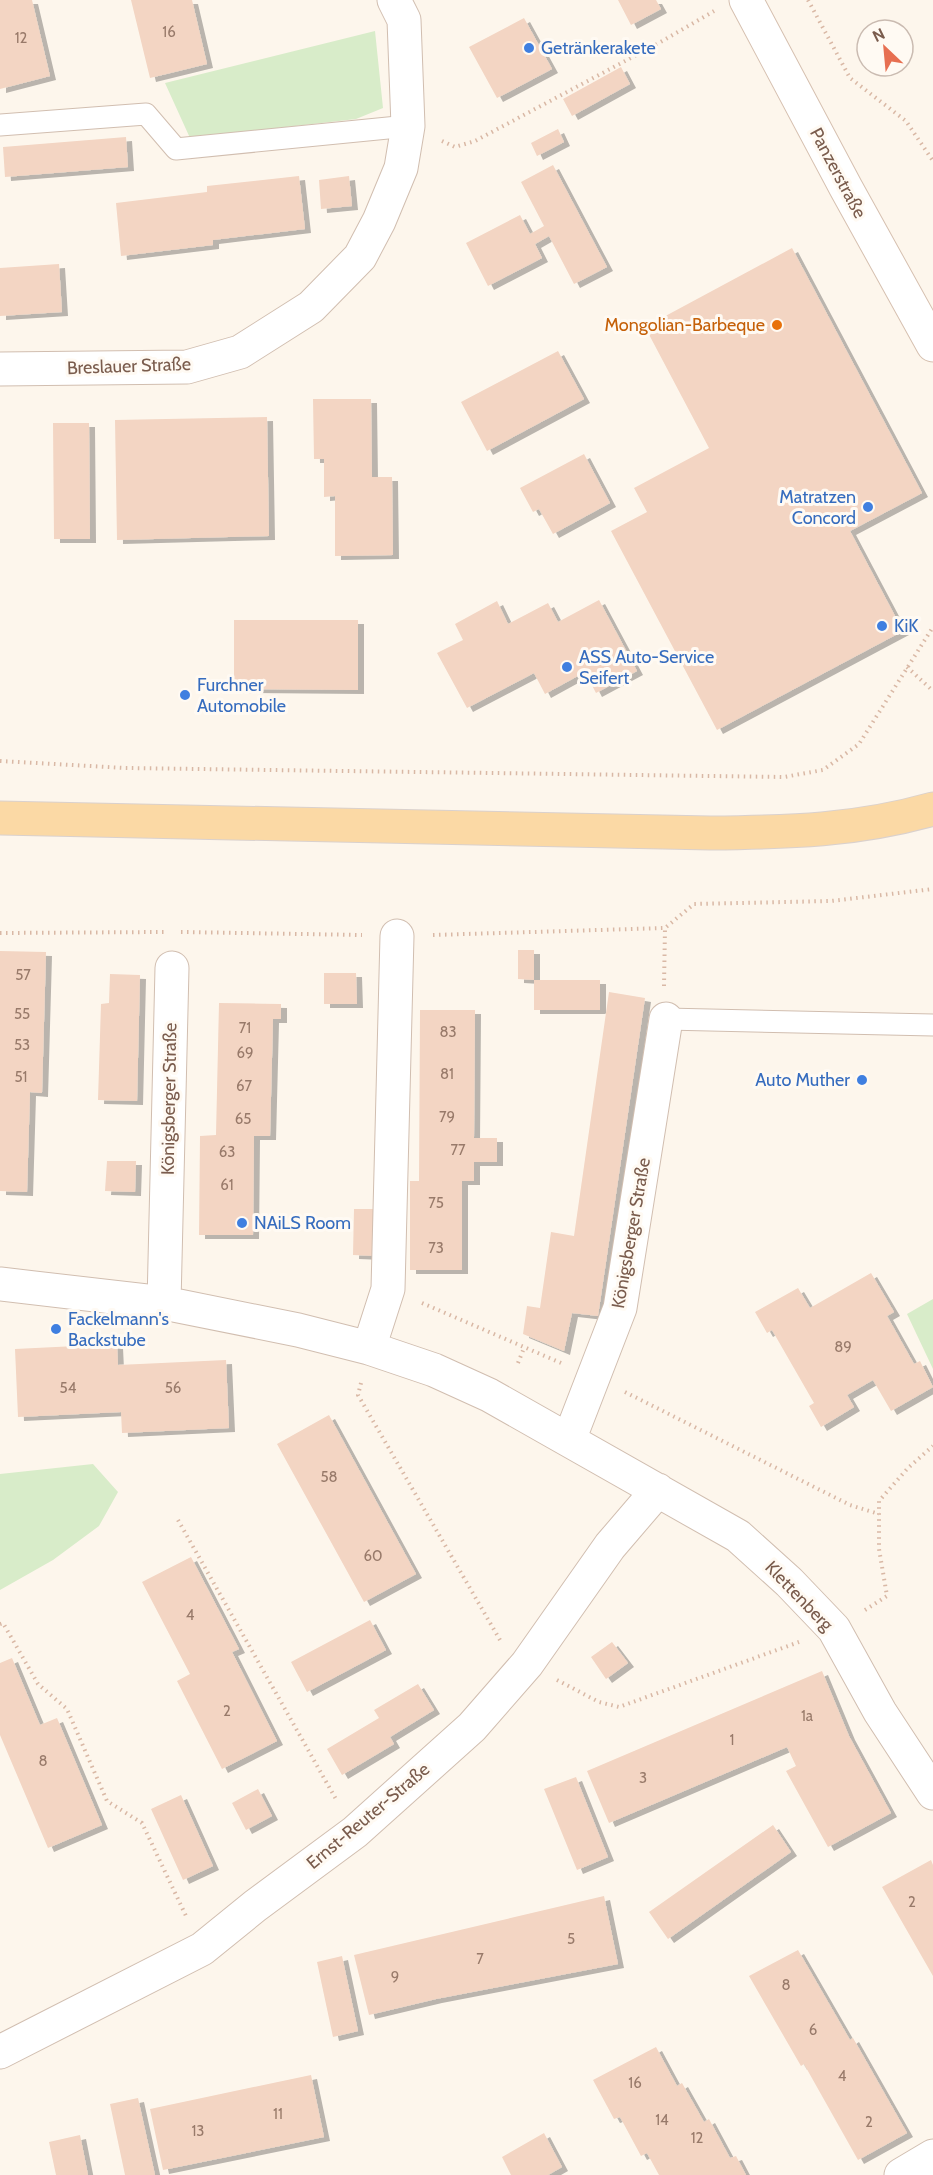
<svg xmlns="http://www.w3.org/2000/svg" width="933" height="2175" viewBox="0 0 933 2175" font-family="Cabin,sans-serif">
<defs>
<filter id="shadow"><feDropShadow dx="6" dy="4" stdDeviation="0" flood-color="#0004"/></filter>
</defs>
<rect width="100%" height="100%" fill="#fdf6ec"/>
<path fill="#d8ecc9" d="M375 31 383 108 356 119 190 138 165 83Z
M933 1299V1369L907 1314Z
M93 1464 118 1492 99 1526 53 1560 0 1590V1474Z"/>
<path fill="#f3d5c3" filter="url(#shadow)" d="M0 0H32L50 76 0 89Z
M131 0H192L207 64 150 78Z
M618 0H656L661 9 631 25Z
M524 18 552 69 497 98 469 47Z
M621 67 630 84 572 116 563 99Z
M558 129 564 142 537 156 531 143Z
M126 137 128 167 5 177 3 147Z
M553 165 607 267 574 284 549 236 535 244 542 258 488 286 466 243 520 215 530 234 544 226 521 182Z
M299 176 305 229 213 240V245L121 256 116 203 207 192V186Z
M349 176 352 206 321 209 319 180Z
M792 248 922 493 850 531 903 631 717 730 611 531 647 512 634 488 709 448 645 327Z
M59 264 62 312 0 316V268Z
M558 351 584 399 487 451 461 402Z
M313 399H371L372 477H392L393 555 335 556V496L324 497V459H314Z
M267 417 269 536 117 540 115 420Z
M53 423H89L90 539H54Z
M584 454 610 503 553 534 539 509 533 512 520 488Z
M599 600 637 671 596 693 585 672 545 694 534 673 467 708 437 653 463 640 455 624 497 601 508 624 548 603 558 622Z
M234 620H358V690L234 689Z
M518 950H534V980L518 979Z
M0 951 46 952 42 1093 30 1092 27 1192 0 1191Z
M324 973H356L357 1004H324Z
M110 974 140 975 137 1101 98 1100 101 1004 109 1003Z
M534 980H600V1010H534Z
M609 992 645 998 598 1316 572 1313 564 1351 523 1334 527 1306 540 1308 551 1232 574 1236Z
M219 1003 281 1004V1019H273L270 1136H254L253 1235H199L200 1136 216 1135Z
M420 1010H475L474 1138H497V1162H474V1181H462V1270H410V1181H419Z
M107 1161H136L135 1192 105 1191Z
M354 1209H378L377 1256 353 1255Z
M871 1273 894 1312 887 1316 914 1364 920 1361 933 1387 891 1411 873 1380 847 1395 854 1407 821 1427 809 1406 814 1403 772 1330 767 1333 755 1312 798 1288 810 1308Z
M117 1344 118 1365 226 1360 229 1428 122 1433 121 1412 18 1417 15 1349Z
M329 1415 416 1574 364 1602 277 1444Z
M191 1557 239 1649 232 1652 277 1741 222 1769 177 1681 190 1674 142 1582Z
M370 1620 386 1650 307 1692 291 1662Z
M612 1642 628 1663 606 1679 591 1657Z
M12 1658 40 1725 57 1718 102 1825 48 1848 0 1735V1663Z
M822 1671 849 1736 891 1813 828 1847 786 1771 796 1766 787 1747 609 1823 587 1771Z
M418 1684 434 1710 390 1737 394 1744 342 1775 327 1749 379 1718 374 1710Z
M576 1777 608 1857 577 1870 544 1789Z
M258 1789 272 1816 246 1830 232 1803Z
M181 1795 213 1866 183 1880 151 1809Z
M773 1825 791 1852 668 1939 649 1912Z
M931 1860 933 1865V1976L882 1887Z
M604 1896 618 1964 436 1999 369 2015 354 1955Z
M798 1950 850 2040 853 2038 907 2133 858 2160 804 2064 801 2066 749 1976Z
M342 1956 358 2031 333 2037 317 1962Z
M656 2047 677 2086 682 2083 704 2122 709 2119 730 2158 736 2156 746 2175H659L647 2153 641 2156 620 2117 614 2119 593 2080Z
M311 2075 324 2137 163 2170 150 2109Z
M138 2098 155 2175H125L110 2104Z
M544 2133 562 2167 548 2175H511L502 2157Z
M80 2135 88 2175H56L49 2142Z"/>
<g fill="none" stroke-linecap="round" stroke-linejoin="round">
<defs>
<path id="lane" d="M0 125 146 114 176 149 408 126
M666 1019 933 1025"/>
<path id="street" d="M0 369 187 367 240 352 311 307 360 257 379 221 401 168 408 126 404 20 394 0
M0 1284 164 1303 298 1330 369 1348 434 1370 489 1395 738 1536 789 1582 834 1629 880 1712 933 1793
M164 1303 172 968
M369 1348 388 1289 397 936
M569 1440 620 1308 666 1019
M0 2052 202 1949 255 1906 355 1832 472 1727 527 1664 610 1546 658 1490
M901 2175 933 2156"/>
<path id="secondary" d="M746 0 846 188 933 345"/>
<path id="primary" d="M0 818 710 833C790 832 855 831 933 809"/>
</defs>
<use href="#lane" stroke="#d1beb0" stroke-width="23"/>
<use href="#street" stroke="#d1beb0" stroke-width="35"/>
<use href="#secondary" stroke="#d6c0b0" stroke-width="35"/>
<use href="#primary" stroke="#dad1cd" stroke-width="35"/>
<path stroke="#d9b8a5" stroke-width="4" stroke-dasharray="1.5 4.5" stroke-linecap="butt" d="M808 0 850 78 906 121 933 161
M442 141 455 147 475 141 657 44 714 11
M907 667 933 691
M0 761 125 768 784 777 823 770 859 744 933 627
M181 932 362 935
M0 933 164 932
M433 935 665 928
M664 986 665 928 694 904 831 901 933 889
M422 1303 561 1363
M518 1363 524 1348
M361 1383 358 1395 500 1640
M625 1392 850 1505 879 1514
M178 1520 337 1801
M865 1610 887 1596 879 1549V1501L908 1468 933 1446
M0 1624 3 1623 38 1684 67 1709 107 1801 142 1823 186 1916
M557 1680 599 1702 619 1707 799 1642"/>
<use href="#lane" stroke="#fff" stroke-width="21"/>
<use href="#street" stroke="#fff" stroke-width="33"/>
<use href="#secondary" stroke="#fff" stroke-width="33"/>
<use href="#primary" stroke="#fbd9a5" stroke-width="33"/>
</g>
<g fill="#3f7fe0" stroke="#fffaf3" stroke-width="2">
<circle cx="529" cy="48" r="6"/>
<circle cx="868" cy="507" r="6"/>
<circle cx="882" cy="626" r="6"/>
<circle cx="567" cy="667" r="6"/>
<circle cx="185" cy="695" r="6"/>
<circle cx="862" cy="1080" r="6"/>
<circle cx="242" cy="1223" r="6"/>
<circle cx="56" cy="1329" r="6"/>
</g>
<circle fill="#e8710a" stroke="#fffaf3" stroke-width="2" cx="777" cy="325" r="6"/>
<g text-anchor="middle" stroke-width="6" stroke-linejoin="round" paint-order="stroke">
<g font-size="15" fill="#987a6a">
<text x="169" y="37">16</text>
<text x="21" y="43">12</text>
<text x="23" y="980">57</text>
<text x="22" y="1019">55</text>
<text x="245" y="1033">71</text>
<text x="448" y="1037">83</text>
<text x="22" y="1050">53</text>
<text x="245" y="1058">69</text>
<text x="447" y="1079">81</text>
<text x="21" y="1082">51</text>
<text x="244" y="1091">67</text>
<text x="447" y="1122">79</text>
<text x="243" y="1124">65</text>
<text x="458" y="1155">77</text>
<text x="227" y="1157">63</text>
<text x="227" y="1190">61</text>
<text x="436" y="1208">75</text>
<text x="436" y="1253">73</text>
<text x="843" y="1352">89</text>
<text x="68" y="1393">54</text>
<text x="173" y="1393">56</text>
<text x="329" y="1482">58</text>
<text x="373" y="1561">60</text>
<text x="190" y="1620">4</text>
<text x="227" y="1716">2</text>
<text x="807" y="1721">1a</text>
<text x="732" y="1745">1</text>
<text x="43" y="1766">8</text>
<text x="643" y="1783">3</text>
<text x="912" y="1907">2</text>
<text x="571" y="1944">5</text>
<text x="480" y="1964">7</text>
<text x="395" y="1982">9</text>
<text x="786" y="1990">8</text>
<text x="813" y="2035">6</text>
<text x="842" y="2081">4</text>
<text x="635" y="2088">16</text>
<text x="278" y="2119">11</text>
<text x="662" y="2125">14</text>
<text x="869" y="2127">2</text>
<text x="198" y="2136">13</text>
<text x="697" y="2143">12</text>
</g>
<g font-size="18" fill="#366cbe" stroke="#fffaf3" text-anchor="start">
<text x="541" y="54">Getränkerakete</text>
<text x="856" y="503" text-anchor="end">Matratzen<tspan x="856" dy="21">Concord</tspan></text>
<text x="894" y="632">KiK</text>
<text x="579" y="663">ASS Auto-Service<tspan x="579" dy="21">Seifert</tspan></text>
<text x="197" y="691">Furchner<tspan x="197" dy="21">Automobile</tspan></text>
<text x="850" y="1086" text-anchor="end">Auto Muther</text>
<text x="254" y="1229">NAiLS Room</text>
<text x="68" y="1325">Fackelmann's<tspan x="68" dy="21">Backstube</tspan></text>
</g>
<g font-size="18" fill="#7a5c4d" stroke="#fffaf3">
<text transform="translate(838 173) rotate(62)" y="6">Panzerstraße</text>
<text transform="translate(129 366) rotate(-2)" y="6">Breslauer Straße</text>
<text transform="translate(169 1099) rotate(-89)" y="6">Königsberger Straße</text>
<text transform="translate(631 1233) rotate(-80)" y="6">Königsberger Straße</text>
<text transform="translate(799 1596) rotate(46)" y="6">Klettenberg</text>
<text transform="translate(368 1816) rotate(-40)" y="6">Ernst-Reuter-Straße</text>
</g>
<g font-size="18" fill="#c56008" stroke="#fffaf3" text-anchor="end">
<text x="765" y="331">Mongolian-Barbeque</text>
</g>
</g>
<g transform="translate(885 48) rotate(334)"><circle r="28" fill="#fffaf3" stroke="#cabbb1" stroke-width="1.5"/>
<path d="M0-4.5L10 22L0 15L-10 22Z" fill="#e76f51"/>
<text y="-9" font-size="16" font-weight="bold" text-anchor="middle" fill="#7a5c4d">N</text>
</g>
</svg>
